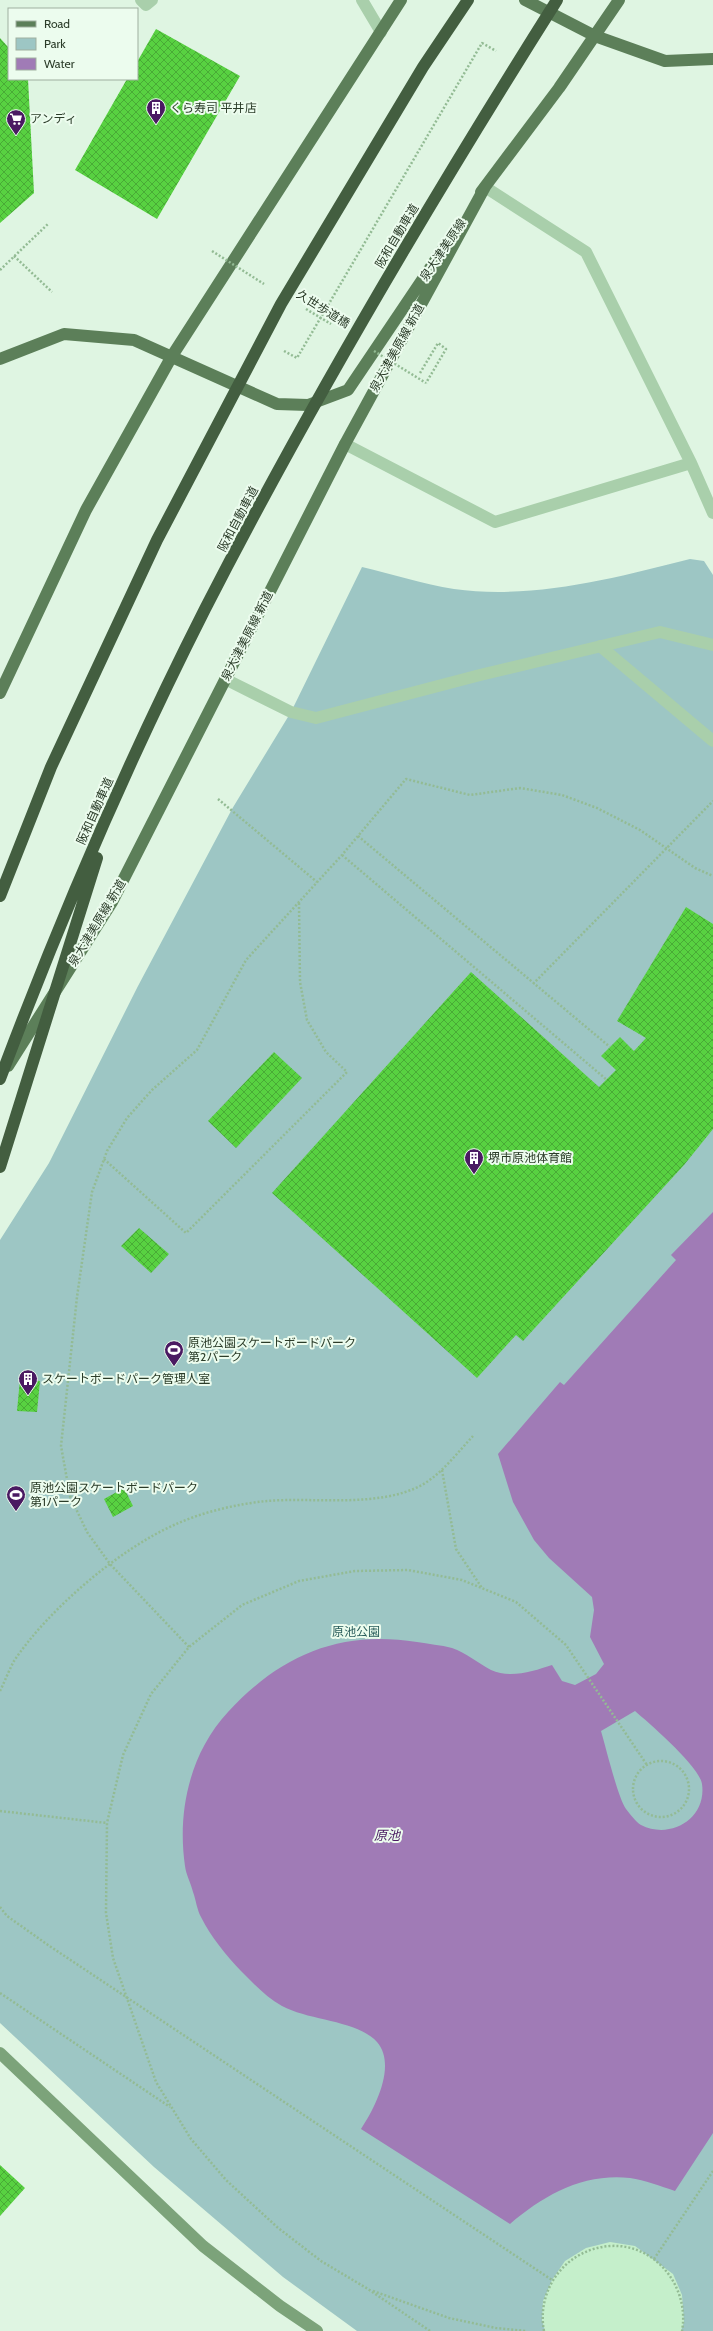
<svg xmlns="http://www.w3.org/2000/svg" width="713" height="2331" viewBox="0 0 713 2331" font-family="Cabin,'Noto Sans JP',sans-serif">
<defs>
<pattern id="building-cross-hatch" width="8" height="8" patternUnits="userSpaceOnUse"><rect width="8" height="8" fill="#58d141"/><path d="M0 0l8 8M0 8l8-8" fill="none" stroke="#49ab36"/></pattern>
</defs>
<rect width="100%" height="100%" fill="#dff5e2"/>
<path fill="#9dc6c4" d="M690 559 704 561 713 575V2331H357L283 2277 154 2167 0 2023V1240L49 1163 138 986 232 809 291 712 362 567C392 574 423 584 454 589 532 600 615 578 690 559Z"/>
<path fill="#c5efcb" d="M610 2242 635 2246 673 2274 682 2295 684 2322 681 2331H545L542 2320 543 2301 552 2280 565 2261 586 2248Z"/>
<path fill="#a07bb6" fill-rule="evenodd" d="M713 1212V2133L675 2191C660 2186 645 2180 630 2178 583 2173 544 2195 510 2224L361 2129C375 2108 397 2065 377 2042 357 2020 310 2021 282 2006 266 1997 254 1984 241 1971 226 1955 211 1937 201 1917 197 1910 196 1900 193 1892 191 1883 186 1875 185 1866 177 1811 190 1753 228 1712 281 1655 339 1630 417 1642 428 1644 441 1645 452 1648 466 1653 478 1663 491 1670 510 1679 534 1671 552 1665L562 1681 575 1685 596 1674 604 1664 590 1637 594 1610 592 1597 549 1558 534 1540 513 1502 498 1454 560 1382 564 1385 676 1260 671 1255ZM635 1711C649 1723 700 1767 702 1784 707 1819 670 1840 641 1825 636 1822 630 1814 626 1809 618 1798 606 1748 601 1731Z"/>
<path fill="url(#building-cross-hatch)" d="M156 29 240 76 157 219 75 170 127 79H137V62Z
M0 38 9 48V79H28L34 193 0 223Z
M686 907 713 924V1129L684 1165 523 1341 516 1335 477 1378 272 1193 471 972 599 1087 616 1070 601 1056 620 1037 634 1051 646 1038 617 1021Z
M274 1052 302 1078 236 1148 208 1121Z
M139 1228 169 1254 151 1273 121 1246Z
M20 1379 40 1381 37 1412 17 1411Z
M124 1488 133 1506 113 1517 104 1499Z
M0 2165 25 2188 0 2216Z"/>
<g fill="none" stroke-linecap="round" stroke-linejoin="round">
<path stroke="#93bb94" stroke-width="2.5" stroke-dasharray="2 2" stroke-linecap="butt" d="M14 256 52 292
M0 270 49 223
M284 351 297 358 482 43 496 51
M420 373 438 343 446 349 426 383
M218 799 317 882
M358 836 610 1047
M342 855 607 1080
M533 984 713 801
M104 1159 186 1233 347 1072 326 1052 307 1020 300 982 299 903
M442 1470 456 1549 482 1588
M189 1647 110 1564 87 1532 70 1496 61 1446 77 1297 92 1192 107 1151 127 1118 152 1090 197 1050 246 960 342 855 406 779 470 795 520 788 562 795 597 808 640 830 695 868 713 876
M0 1691C5 1681 9 1670 14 1661 48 1610 118 1550 174 1525 202 1512 237 1504 267 1501 315 1497 376 1508 420 1486 441 1475 457 1453 473 1436
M633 1789a28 28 0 1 1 56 0a28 28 0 1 1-56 0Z
M0 1811 107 1823
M0 1907 7 1916 48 1945 552 2280
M0 1993 170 2107
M654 2259 713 2171
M373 2291 449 2318 496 2328 526 2331
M430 2331 368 2289 321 2261 277 2227 226 2180 191 2139 156 2082 113 1958 106 1913 107 1823 123 1755 151 1694 189 1647 242 1605 299 1581 355 1571 408 1570 462 1580 516 1602 566 1645 647 1765
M544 2331C536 2289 566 2249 610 2246 656 2243 690 2288 682 2331"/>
<path stroke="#a9cfab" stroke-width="12" d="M141 0 146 5 152 0
M362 0 381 32
M600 646 713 741
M225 679 291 712 316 718 480 675 660 632 713 645"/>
<path stroke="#a9cfab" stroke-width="12" d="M485 187 586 252 691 463 713 513
M345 444 495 522 691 463"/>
<path stroke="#7ca37a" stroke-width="12" d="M0 2053 203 2246 280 2306 317 2331"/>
<path stroke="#5c7f59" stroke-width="12" d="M525 0 595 36 665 61 713 59
M481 192 559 88 619 0
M0 359 64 334 134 340 277 404 308 405 348 390 443 249
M0 693 86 510 172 356 401 0
M8 1066 112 902 345 444 485 187"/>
<path stroke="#93bb94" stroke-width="2.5" stroke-dasharray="2 2" stroke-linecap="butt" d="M212 251 264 284
M306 309 331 324
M374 351 426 383"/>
<path stroke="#435e40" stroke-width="12" d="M0 896 51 767 157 540 281 304 423 67 468 0
M0 1079C60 919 128 761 205 609 312 400 432 198 557 0
M0 1167 97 858"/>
</g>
<defs>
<symbol id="building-pin" viewBox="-11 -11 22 30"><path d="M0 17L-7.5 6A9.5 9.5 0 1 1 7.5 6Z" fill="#4a1a62" stroke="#ecfcee"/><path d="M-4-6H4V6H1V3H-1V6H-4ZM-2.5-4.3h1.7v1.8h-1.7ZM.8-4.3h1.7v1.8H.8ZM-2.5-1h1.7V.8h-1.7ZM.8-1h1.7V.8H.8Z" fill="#fff"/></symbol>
<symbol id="supermarket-pin" viewBox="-11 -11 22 30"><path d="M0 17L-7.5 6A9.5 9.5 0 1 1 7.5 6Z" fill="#4a1a62" stroke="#ecfcee"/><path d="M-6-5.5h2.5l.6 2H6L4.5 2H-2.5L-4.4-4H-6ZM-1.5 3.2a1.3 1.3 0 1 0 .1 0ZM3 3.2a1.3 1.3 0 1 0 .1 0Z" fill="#fff"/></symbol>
<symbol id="stadium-pin" viewBox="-11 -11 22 30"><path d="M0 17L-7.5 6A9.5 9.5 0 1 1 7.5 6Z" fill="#4a1a62" stroke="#ecfcee"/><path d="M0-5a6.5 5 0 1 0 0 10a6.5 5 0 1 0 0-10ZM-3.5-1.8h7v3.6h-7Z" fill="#fff"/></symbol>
</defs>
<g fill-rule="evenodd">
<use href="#building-pin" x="145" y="97" width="22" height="30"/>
<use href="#supermarket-pin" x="5" y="108" width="22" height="30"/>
<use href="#building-pin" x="463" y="1147" width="22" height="30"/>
<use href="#stadium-pin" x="163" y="1339" width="22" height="30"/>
<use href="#building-pin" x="17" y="1368" width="22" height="30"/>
<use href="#stadium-pin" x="5" y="1484" width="22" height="30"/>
</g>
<g text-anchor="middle" stroke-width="4" stroke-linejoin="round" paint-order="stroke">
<g font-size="12" fill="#2b3c29" stroke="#ecfcee" text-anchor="start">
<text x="170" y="112">くら寿司 平井店</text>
<text x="30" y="123">アンディ</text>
<text x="488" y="1162">堺市原池体育館</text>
<text x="188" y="1347">原池公園スケートボードパーク<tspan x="188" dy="14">第2パーク</tspan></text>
<text x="42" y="1383">スケートボードパーク管理人室</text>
<text x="30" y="1492">原池公園スケートボードパーク<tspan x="30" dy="14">第1パーク</tspan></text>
</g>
<g font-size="12" fill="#2b3c29" stroke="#ecfcee">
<text transform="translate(397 236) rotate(-59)" y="4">阪和自動車道</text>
<text transform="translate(443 250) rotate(-56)" y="4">泉大津美原線</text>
<text transform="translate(323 309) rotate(32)" y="4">久世歩道橋</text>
<text transform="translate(397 348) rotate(-61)" y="4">泉大津美原線 新道</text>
<text transform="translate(238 519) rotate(-62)" y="4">阪和自動車道</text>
<text transform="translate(247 636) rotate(-63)" y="4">泉大津美原線 新道</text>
<text transform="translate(95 811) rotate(-66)" y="4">阪和自動車道</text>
<text transform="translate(97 923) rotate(-59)" y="4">泉大津美原線 新道</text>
</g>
<g font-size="12" fill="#2a5d5b" stroke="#ecfcee">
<text x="356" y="1636">原池公園</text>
</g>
<g font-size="13" font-style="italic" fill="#4a1a62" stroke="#ecfcee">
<text x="387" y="1840">原池</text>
</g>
</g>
<rect x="8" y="8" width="130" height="72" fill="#ecfcee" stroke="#9faf9f"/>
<rect x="16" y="21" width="20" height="6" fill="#5c7f59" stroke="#9faf9f"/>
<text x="44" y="28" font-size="12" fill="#2b3c29">Road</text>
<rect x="16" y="38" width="20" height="12" fill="#9dc6c4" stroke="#9faf9f"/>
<text x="44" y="48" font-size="12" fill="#2b3c29">Park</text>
<rect x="16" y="58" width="20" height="12" fill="#a07bb6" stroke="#9faf9f"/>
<text x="44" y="68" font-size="12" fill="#2b3c29">Water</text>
</svg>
